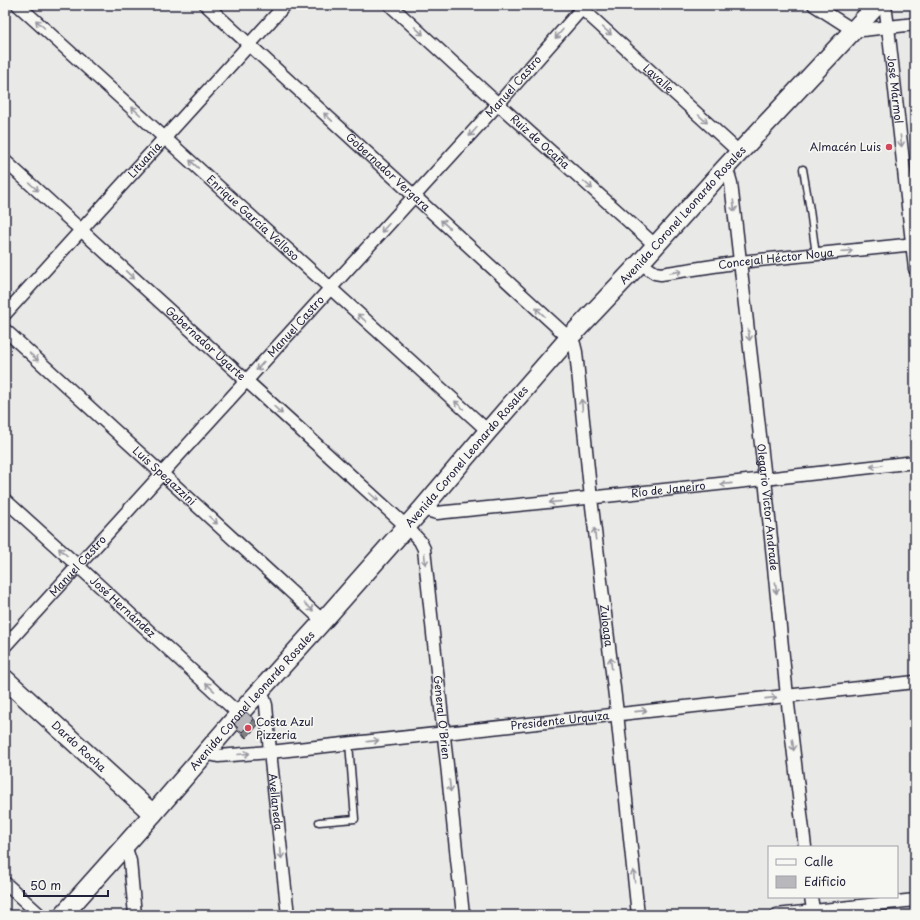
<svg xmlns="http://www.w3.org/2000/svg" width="920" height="920" viewBox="0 0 920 920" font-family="'Playpen Sans',sans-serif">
<rect width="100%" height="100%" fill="#e9e9e7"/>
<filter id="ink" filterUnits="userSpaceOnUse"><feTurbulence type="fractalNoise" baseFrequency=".025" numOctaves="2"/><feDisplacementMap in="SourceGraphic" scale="8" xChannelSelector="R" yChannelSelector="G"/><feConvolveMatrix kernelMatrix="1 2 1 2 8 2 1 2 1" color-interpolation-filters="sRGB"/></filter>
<g filter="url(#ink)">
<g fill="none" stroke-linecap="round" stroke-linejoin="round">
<defs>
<path id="lane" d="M803 169 810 210 816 255
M319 822 355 819 349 743"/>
<g id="street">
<path id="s1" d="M18 5C175 146 331 290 488 431"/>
<path id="s2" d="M206 5 569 338 574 344 576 352 591 498 617 713 638 915"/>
<path id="s3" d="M390 5 498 104 655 245"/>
<path id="s4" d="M578 5 739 152"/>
<path d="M814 5 853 30H862L915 24"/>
<path id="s5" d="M885 5 888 27 915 269"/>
<path id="s6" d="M5 161 81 230 406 526 420 541 424 549 463 915"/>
<path id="s7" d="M724 169 729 176 731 183 765 479 787 696 805 847"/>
<path id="s8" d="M640 263 655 273 661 274 740 262 915 244"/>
<path id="s9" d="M5 314 285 5"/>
<path id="s10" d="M5 330 323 621"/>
<path id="s11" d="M5 500 78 566 239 714"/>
<path id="s12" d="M422 509 437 513 446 512C603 497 759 480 915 462"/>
<path id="s13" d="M5 646 498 104 585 5"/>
<path id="s14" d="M261 690 266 705 270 752 288 915"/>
<path id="s15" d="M205 753 218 756 270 752 915 682"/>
<path d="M125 845 130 861 135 915"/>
<path d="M5 883 40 915"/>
<path d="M811 897 814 915"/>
<path d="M777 915 915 900"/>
</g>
<g id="secondary">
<path id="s16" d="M5 679 153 814"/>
<path id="s17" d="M63 915 153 814 239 714 323 621 422 509 488 431 569 338 640 263 724 169 877 5"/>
</g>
</defs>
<use href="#lane" stroke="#22223b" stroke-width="9"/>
<use href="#street" stroke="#22223b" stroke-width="15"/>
<use href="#secondary" stroke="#22223b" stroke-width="21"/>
<use href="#lane" stroke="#f6f6f2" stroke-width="6"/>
<use href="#street" stroke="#f6f6f2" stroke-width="12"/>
<use href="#secondary" stroke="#f6f6f2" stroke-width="18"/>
</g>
<path fill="#9e9ea2" stroke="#22223b" d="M234 724 258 725 246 738 238 731Z"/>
<path fill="#818184" stroke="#22223b" d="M254 719 258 725 246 738 242 732Z"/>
<path fill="#b8b8bc" stroke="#22223b" d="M246 712 254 719 242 732 234 724Z"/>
<defs><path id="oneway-shaft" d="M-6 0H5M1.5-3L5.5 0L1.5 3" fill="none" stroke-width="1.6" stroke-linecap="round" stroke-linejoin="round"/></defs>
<g stroke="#9797a0">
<use href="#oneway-shaft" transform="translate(40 24) rotate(-138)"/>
<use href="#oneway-shaft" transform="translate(419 31) rotate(43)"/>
<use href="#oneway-shaft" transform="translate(607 31) rotate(42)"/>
<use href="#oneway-shaft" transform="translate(559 34) rotate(131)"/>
<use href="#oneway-shaft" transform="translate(136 111) rotate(-138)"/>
<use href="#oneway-shaft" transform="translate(328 117) rotate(-137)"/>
<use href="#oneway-shaft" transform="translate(703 119) rotate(42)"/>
<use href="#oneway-shaft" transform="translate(473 132) rotate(132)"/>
<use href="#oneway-shaft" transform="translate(901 141) rotate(84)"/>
<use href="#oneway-shaft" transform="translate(194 164) rotate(-137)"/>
<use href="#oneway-shaft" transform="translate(588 185) rotate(42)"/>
<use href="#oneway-shaft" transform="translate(34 187) rotate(42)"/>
<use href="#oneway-shaft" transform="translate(734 206) rotate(83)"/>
<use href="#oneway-shaft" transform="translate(445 224) rotate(-137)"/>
<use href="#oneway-shaft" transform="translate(385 228) rotate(132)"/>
<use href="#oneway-shaft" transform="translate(847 251) rotate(-6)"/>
<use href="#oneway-shaft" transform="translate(676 272) rotate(-8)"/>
<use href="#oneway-shaft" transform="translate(130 275) rotate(43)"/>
<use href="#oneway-shaft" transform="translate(540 312) rotate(-137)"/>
<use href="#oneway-shaft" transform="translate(362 318) rotate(-138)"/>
<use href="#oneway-shaft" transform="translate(749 335) rotate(83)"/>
<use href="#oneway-shaft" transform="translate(34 357) rotate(42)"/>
<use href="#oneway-shaft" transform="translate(260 366) rotate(132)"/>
<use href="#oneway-shaft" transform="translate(459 405) rotate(-138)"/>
<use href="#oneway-shaft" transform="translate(582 405) rotate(-96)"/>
<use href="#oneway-shaft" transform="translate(278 410) rotate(42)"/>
<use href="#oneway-shaft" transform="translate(876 466) rotate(173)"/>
<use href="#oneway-shaft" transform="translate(726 484) rotate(174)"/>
<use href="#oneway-shaft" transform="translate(374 497) rotate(42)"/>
<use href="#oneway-shaft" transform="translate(555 502) rotate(175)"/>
<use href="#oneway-shaft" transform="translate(213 520) rotate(42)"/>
<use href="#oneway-shaft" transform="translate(595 534) rotate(-97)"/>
<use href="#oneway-shaft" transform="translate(63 552) rotate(-138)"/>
<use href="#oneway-shaft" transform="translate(425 559) rotate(84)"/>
<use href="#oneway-shaft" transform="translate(776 588) rotate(84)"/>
<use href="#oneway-shaft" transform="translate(309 607) rotate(42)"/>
<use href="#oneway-shaft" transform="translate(611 663) rotate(-97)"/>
<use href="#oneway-shaft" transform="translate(210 687) rotate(-137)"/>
<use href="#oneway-shaft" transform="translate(771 698) rotate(-6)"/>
<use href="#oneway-shaft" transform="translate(641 711) rotate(-6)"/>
<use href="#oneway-shaft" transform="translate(373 741) rotate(-6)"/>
<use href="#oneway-shaft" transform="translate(793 745) rotate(83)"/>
<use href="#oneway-shaft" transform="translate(244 754) rotate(-5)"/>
<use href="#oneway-shaft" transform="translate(450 786) rotate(84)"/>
<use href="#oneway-shaft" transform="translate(281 853) rotate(84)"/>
<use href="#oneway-shaft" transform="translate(634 876) rotate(-96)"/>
</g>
</g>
<g fill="#d1495b" stroke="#f6f6f2" stroke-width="1.5">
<circle cx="889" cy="147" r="4"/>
<circle cx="248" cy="728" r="4"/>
</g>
<g text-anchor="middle" stroke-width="3.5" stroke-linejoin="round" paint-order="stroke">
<g font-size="11" fill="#22223b" stroke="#f6f6f2">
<text dy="4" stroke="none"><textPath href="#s4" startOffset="109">Lavalle</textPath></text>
<text dy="4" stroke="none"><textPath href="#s13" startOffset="756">Manuel Castro</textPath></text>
<text dy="4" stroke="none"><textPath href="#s5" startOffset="85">José Mármol</textPath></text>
<text dy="4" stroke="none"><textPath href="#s3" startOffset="203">Ruiz de Ocaña</textPath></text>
<text dy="4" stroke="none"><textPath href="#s9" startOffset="208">Lituania</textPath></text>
<text dy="4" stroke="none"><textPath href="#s2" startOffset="247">Gobernador Vergara</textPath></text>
<text dy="4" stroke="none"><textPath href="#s17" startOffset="935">Avenida Coronel Leonardo Rosales</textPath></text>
<text dy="4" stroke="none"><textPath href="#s1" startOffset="317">Enrique García Velloso</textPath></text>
<text dy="4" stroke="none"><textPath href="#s8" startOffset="140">Concejal Héctor Noya</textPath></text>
<text dy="4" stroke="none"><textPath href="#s13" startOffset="432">Manuel Castro</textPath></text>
<text dy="4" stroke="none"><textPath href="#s6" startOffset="271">Gobernador Ugarte</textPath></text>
<text dy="4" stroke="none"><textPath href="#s17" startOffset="611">Avenida Coronel Leonardo Rosales</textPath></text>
<text dy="4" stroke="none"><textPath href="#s10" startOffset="216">Luis Spegazzini</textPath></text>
<text dy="4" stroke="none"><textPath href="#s12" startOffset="248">Río de Janeiro</textPath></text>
<text dy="4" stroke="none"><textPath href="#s7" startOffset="342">Olegario Víctor Andrade</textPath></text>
<text dy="4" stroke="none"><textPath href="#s13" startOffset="108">Manuel Castro</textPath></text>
<text dy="4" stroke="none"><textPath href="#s11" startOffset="159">José Hernández</textPath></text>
<text dy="4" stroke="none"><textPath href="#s2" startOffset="784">Zuloaga</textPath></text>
<text dy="4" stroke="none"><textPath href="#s17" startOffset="286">Avenida Coronel Leonardo Rosales</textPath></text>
<text dy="4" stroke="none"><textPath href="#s6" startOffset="741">General O'Brien</textPath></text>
<text dy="4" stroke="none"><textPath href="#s15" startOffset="357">Presidente Urquiza</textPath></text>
<text dy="4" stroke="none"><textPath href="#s16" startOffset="100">Dardo Rocha</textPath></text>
<text dy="4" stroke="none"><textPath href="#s14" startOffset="113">Avellaneda</textPath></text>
</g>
<g font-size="11" fill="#22223b" stroke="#f6f6f2" text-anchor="end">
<text x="881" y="151">Almacén Luis</text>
<text x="256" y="726" text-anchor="start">Costa Azul<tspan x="256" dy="13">Pizzeria</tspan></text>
</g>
</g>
<rect width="920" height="920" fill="none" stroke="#f6f6f2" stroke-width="20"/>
<rect x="10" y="10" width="900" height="900" fill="none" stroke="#22223b" stroke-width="1.5" filter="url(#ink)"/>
<rect x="768" y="846" width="130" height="52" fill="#f6f6f2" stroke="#a1a1a9"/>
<rect x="776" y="859" width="20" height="6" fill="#f6f6f2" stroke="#a1a1a9"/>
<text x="804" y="866" font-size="12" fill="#22223b">Calle</text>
<rect x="776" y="876" width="20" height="12" fill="#b8b8bc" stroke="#a1a1a9"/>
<text x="804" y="886" font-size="12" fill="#22223b">Edificio</text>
<path d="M24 890v6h84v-6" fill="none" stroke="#22223b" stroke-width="2"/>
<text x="30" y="890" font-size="12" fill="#22223b" stroke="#f6f6f2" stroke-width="3" paint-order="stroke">50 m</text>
</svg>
